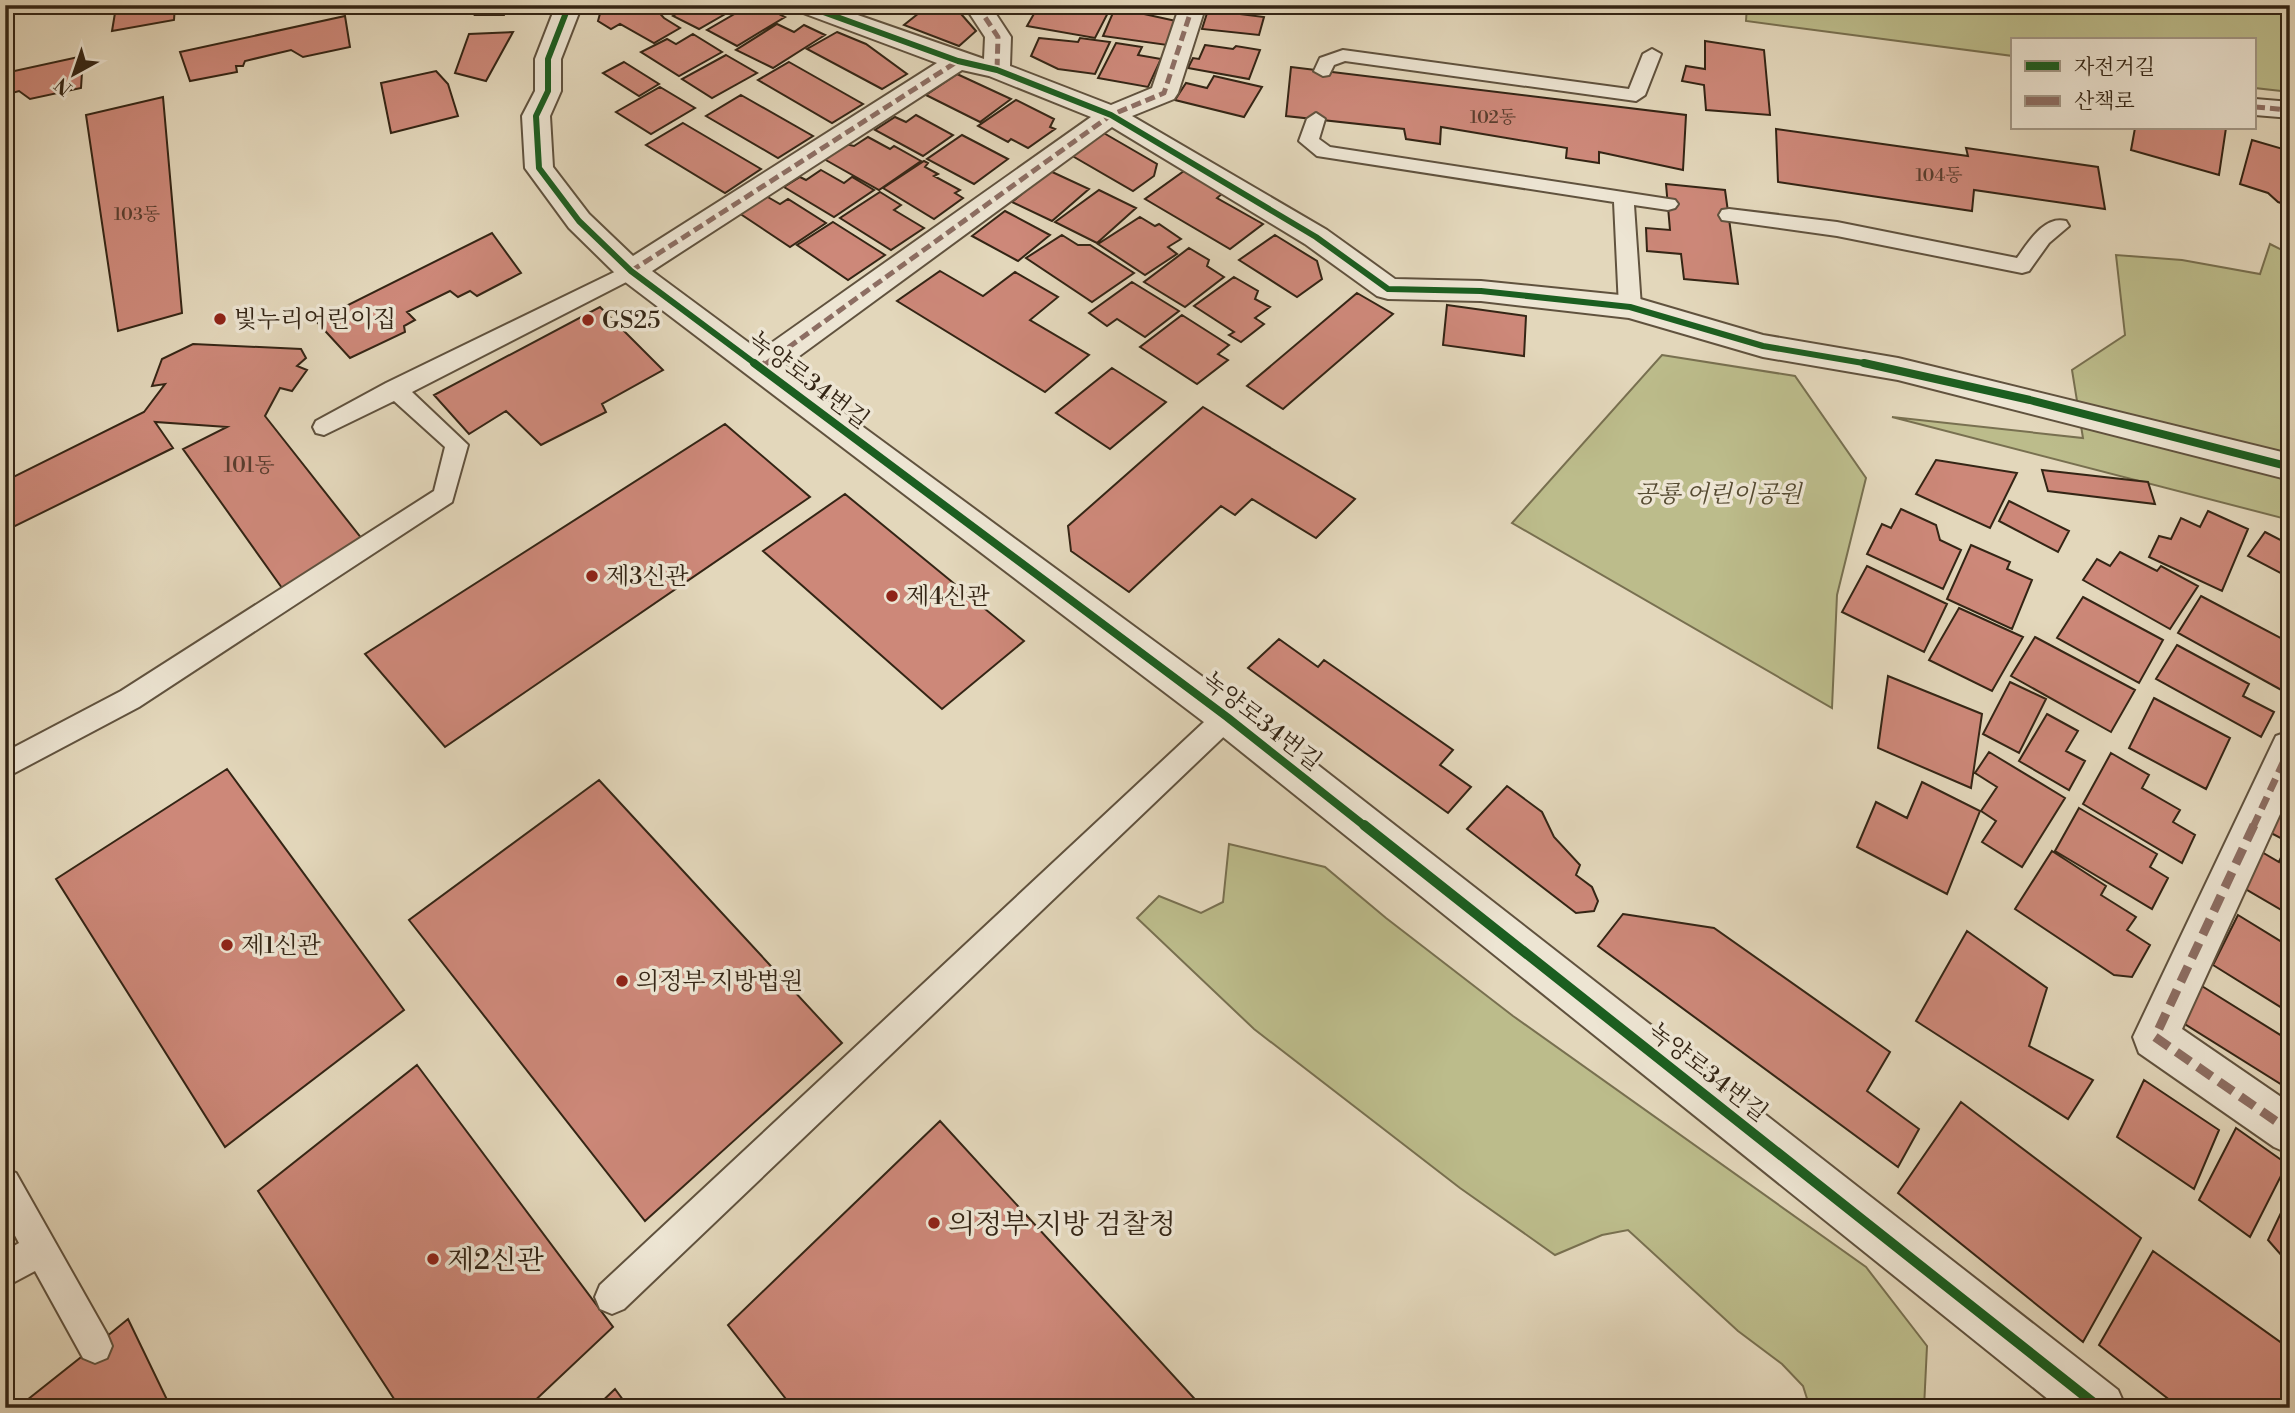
<svg xmlns="http://www.w3.org/2000/svg" width="2295" height="1413" viewBox="0 0 2295 1413" font-family="'Libre Bodoni','Noto Serif KR',serif">
<rect width="100%" height="100%" fill="#e3d7bb"/>
<filter id="stains"><feTurbulence type="fractalNoise" baseFrequency=".00286" numOctaves="4"/><feColorMatrix values="0 0 0 0 .2 0 0 0 0 .09 0 0 0 0 .02 0 0 0 .5 -.17"/></filter>
<radialGradient id="worn" r=".72"><stop offset=".6" stop-color="#630" stop-opacity="0"/><stop offset="1" stop-color="#630" stop-opacity=".3"/></radialGradient>
<path fill="#bcbc8b" stroke="#787050" stroke-width="2" d="M1747 5H2290V92L2255 88V40H2013V56L1746 21Z
M2270 244 2290 254V520L1892 417 2083 438 2072 370 2125 335 2116 255 2182 260 2260 274Z
M1662 355 1795 376 1866 478 1837 595 1832 708 1512 523Z
M1229 844 1325 867 1386 918 1513 1016 1866 1267 1927 1346 1924 1408H1810L1803 1386 1782 1364 1738 1331 1628 1230 1602 1235 1555 1255 1460 1188 1254 1029 1137 918 1159 896 1201 913 1223 902Z"/>
<path fill="#cd8879" stroke="#342515" stroke-width="2" d="M120 5H175L174 20 112 31 116 7Z
M480 5H528L527 8 506 9 504 15H475Z
M609 5H652L664 18 680 28 654 43 620 24 611 29 598 21 601 10Z
M741 5 699 29 673 16 690 5Z
M750 5H761L785 17 737 46 707 30Z
M929 5H954L968 10 962 15 976 31 959 46 904 25Z
M1039 5H1112L1095 38 1027 26Z
M1115 8 1145 11 1144 14 1176 21 1167 45 1103 36Z
M1208 10 1264 17 1259 35 1202 29Z
M345 16 350 47 303 57 291 50 245 61 243 66H236L237 72 190 81 180 52Z
M777 24 794 32 804 25 825 35 773 68 736 50Z
M513 32 486 81 455 73 469 34Z
M837 32 866 44 907 74 882 89 807 49Z
M693 34 722 52 679 76 641 52 667 39 676 44Z
M1039 38 1078 42 1080 38 1110 42 1095 74 1058 69 1031 56Z
M1705 41 1764 50 1770 115 1706 110 1704 85 1682 81 1686 66 1705 69Z
M1116 43 1142 47 1138 55 1161 59 1148 87 1098 78Z
M1205 45 1233 49 1236 46 1260 50 1249 79 1188 68 1193 58 1199 59Z
M726 55 757 73 712 98 682 79Z
M83 56 81 88 30 99 19 91 5 95V73Z
M624 62 659 84 639 96 603 73Z
M789 62 863 104 832 123 758 80Z
M1291 67 1686 115 1683 170 1599 152V163L1566 158 1567 148 1441 127 1440 144 1406 139 1404 129 1286 116Z
M436 71 448 84 458 116 391 133 381 83Z
M957 74 1011 99 980 122 926 95Z
M1214 76 1262 87 1244 117 1175 100 1186 83 1207 88Z
M660 87 695 108 651 134 616 112Z
M741 95 813 136 778 158 706 116Z
M163 97 182 313 118 331 86 115Z
M1016 100 1054 119 1050 127 1055 129 1028 148 1011 139 1008 142 978 126Z
M916 115 953 135 923 156 875 130 895 117 906 122Z
M683 123 761 169 725 193 646 145Z
M2135 128H2226L2219 175 2131 150Z
M1776 129 1968 156 1966 148 2098 167 2105 209 1974 190 1972 211 1778 182Z
M1102 132 1157 164 1154 176 1133 191 1069 154Z
M962 135 1008 159 974 184 927 159Z
M868 137 890 149 894 146 921 161 879 190 824 159 845 144 854 146Z
M2252 140 2290 151V206L2278 202 2268 193 2240 184Z
M924 161 928 163 925 167 938 174 934 176 960 190 955 193 963 198 934 219 883 188Z
M821 170 844 183 852 177 874 190 834 217 784 187 800 177 806 180Z
M1050 171 1089 189 1052 221 1012 202Z
M1184 171 1223 193 1217 198 1263 224 1230 249 1145 199Z
M1666 184 1725 190 1738 284 1684 279 1681 254 1647 251 1646 228 1670 230Z
M1099 190 1136 208 1097 243 1055 222Z
M880 192 901 205 894 210 924 228 891 250 840 218Z
M766 196 780 204 788 199 826 223 790 247 739 213Z
M1005 211 1050 235 1018 261 972 236Z
M1140 217 1155 226 1159 224 1181 239 1168 247 1177 254 1145 275 1098 244Z
M833 222 885 255 848 280 797 245Z
M492 233 521 273 477 296 470 291 458 297 450 291 407 312 415 320 404 326 405 332 350 358 316 321Z
M1062 235 1078 245H1090L1134 273 1092 302 1026 258Z
M1275 235 1317 261 1322 279 1297 297 1239 260Z
M1189 248 1209 260 1207 266 1224 277 1185 307 1144 282Z
M940 271 983 296 1015 272 1058 297 1030 320 1089 355 1045 392 897 301Z
M1234 277 1258 291 1255 299 1270 307 1255 318 1264 324 1241 342 1229 335 1234 332 1194 306Z
M1132 282 1179 311 1145 337 1117 319 1107 326 1089 313Z
M1357 293 1393 314 1283 409 1247 386Z
M1447 305 1526 316 1524 356 1443 345Z
M600 307 663 370 602 404 606 412 541 445 506 411 469 434 434 395Z
M1182 315 1229 345 1218 354 1228 360 1197 384 1140 347Z
M193 344 301 349 306 358 297 366 307 370 292 391 280 388 265 416 362 539 282 588 183 449 227 427 155 422 173 448 5 531V481L144 412 165 384 152 386 162 359Z
M1112 368 1166 402 1110 449 1056 413Z
M1203 407 1355 499 1316 538 1252 499 1235 515 1221 506 1129 592 1071 551 1068 526Z
M725 424 810 497 445 747 365 654Z
M1936 460 2017 473 1990 528 1916 494Z
M2042 470 2148 482 2155 504 2048 491Z
M845 494 1024 641 942 709 763 551Z
M2009 501 2069 531 2058 552 1999 521Z
M1901 509 1936 525 1940 540 1961 550 1943 589 1867 554 1882 524 1891 528Z
M2208 511 2248 529 2222 591 2149 557 2159 536 2171 539 2181 518 2200 527Z
M2265 532 2290 545V578L2248 556Z
M1971 545 2010 562 2007 569 2032 580 2012 629 1947 599Z
M2120 552 2157 571 2161 566 2198 586 2170 629 2083 580 2097 559 2110 566Z
M1867 566 1947 604 1924 652 1842 612Z
M2201 596 2290 643V682L2285 692 2178 633Z
M2083 597 2163 640 2139 683 2057 638Z
M1959 608 2023 637 1992 691 1929 660Z
M2035 637 2135 690 2111 732 2011 676Z
M1279 639 1318 667 1324 660 1453 750 1440 765 1471 787 1448 813 1248 668Z
M2177 645 2249 684 2243 696 2274 712 2261 737 2156 679Z
M1888 676 1982 714 1971 788 1878 748Z
M2010 682 2046 699 2019 753 1983 734Z
M2154 698 2230 738 2206 789 2129 748Z
M2047 714 2078 731 2066 751 2085 761 2069 790 2019 761Z
M1989 752 2065 798 2022 867 1982 842 1996 821 1981 811 1997 787 1975 773Z
M2111 753 2149 775 2142 788 2180 810 2173 822 2195 835 2182 863 2083 804Z
M227 769 404 1010 225 1147 56 879Z
M599 780 842 1043 645 1221 409 920Z
M2290 781V843L2269 832Z
M1922 782 1980 811 1947 894 1857 847 1876 802 1907 818Z
M1507 786 1542 812 1554 837 1580 865 1576 875 1592 887 1598 901 1594 911 1576 913 1467 829Z
M2079 808 2157 854 2150 867 2168 878 2152 909 2055 851Z
M2255 848 2279 862 2283 853 2290 857V915L2237 884Z
M2052 851 2106 886 2101 895 2136 917 2127 930 2150 945 2132 977 2114 975 2015 909Z
M1623 914 1714 928 1890 1052 1867 1091 1919 1129 1898 1167 1598 946Z
M2238 915 2290 947V1013L2213 965Z
M1967 931 2047 988 2029 1046 2093 1080 2068 1119 1916 1021Z
M2197 983 2290 1041V1080L2287 1088 2180 1021Z
M417 1065 613 1327 527 1408H400L258 1191Z
M2144 1080 2219 1130 2194 1189 2117 1137Z
M1961 1102 2141 1238 2083 1342 1898 1193Z
M940 1121 1203 1408H793L728 1325Z
M2236 1128 2287 1164 2250 1237 2199 1200Z
M2290 1194V1265L2268 1240Z
M2153 1251 2290 1349V1408H2180L2099 1345Z
M128 1319 171 1408H17L95 1346Z
M615 1389 629 1408H595Z"/>
<g fill="none" stroke-linecap="round" stroke-linejoin="round">
<defs>
<path id="service" d="M1652 49 1661 54 1645 95 1636 101 1345 61 1334 65 1329 75 1323 76 1314 71 1320 58 1343 50 1629 89 1643 54Z
M1316 113 1325 119 1319 139 1330 147 1675 200 1678 204 1675 208 1668 210 1634 205 1641 307 1637 312 1630 314 1623 312 1619 307 1614 202 1317 156 1299 141 1307 119Z
M1729 209 1837 222 2017 258C2028 243 2044 215 2066 221L2069 226 2049 243 2029 271 2022 273 1837 236 1722 220 1719 215 1722 210Z
M631 264 638 266 641 271 638 276 412 392 468 445 452 502 139 707 5 778V752L121 691 434 491 445 447 394 401 324 435 316 433 313 427 316 421 386 383Z
M1227 706 1236 709 1240 717 1236 725 624 1309 612 1314 600 1309 595 1297 600 1285 1218 709Z
M5 1168 16 1173 107 1334 112 1346 107 1358 95 1363 83 1358 35 1271 5 1287V1251L19 1243 5 1217Z"/>
<path id="minor" d="M556 5H582L561 59V91L550 116 553 167 589 214 633 256 937 63 795 10 791 5H829L984 59 985 37 964 5H990L1011 37 1010 66 1111 105 1152 88 1180 5H1206L1178 93 1174 99 1132 116 1327 230 1395 279 1481 281 1630 296 1763 335 1898 358 2290 454V480L1898 380 1763 357 1629 318 1481 301 1388 299 1377 296 1305 244 1112 127 783 368 1241 705 2118 1390 2126 1408H2059L1213 729 620 278 569 228 525 168 522 116 535 91V59ZM962 70 989 76 1091 117 760 351 652 271Z
M2255 99 2290 102V118L2255 115Z
M2290 731V792L2182 1029 2290 1103V1154L2274 1147 2139 1053 2133 1037 2276 736Z"/>
</defs>
<use href="#service" stroke="#60523e" stroke-width="4"/>
<use href="#minor" stroke="#60523e" stroke-width="4"/>
<use href="#service" fill="#ede5d3" fill-rule="evenodd"/>
<use href="#minor" fill="#ede5d3" fill-rule="evenodd"/>
<path stroke="#8d6e63" stroke-width="5" stroke-dasharray="10 5" stroke-linecap="butt" d="M977 5 998 37 997 70
M2255 107 2290 110
M631 271 958 61
M764 365 1111 115 1164 93 1193 5"/>
<path stroke="#8d6e63" stroke-width="7" stroke-dasharray="13 7" stroke-linecap="butt" d="M761 367 766 363
M2253 827 2290 748"/>
<path stroke="#8d6e63" stroke-width="9" stroke-dasharray="17 9" stroke-linecap="butt" d="M2254 825 2155 1037 2290 1131"/>
<defs>
<path id="cycleway-far2" d="M569 5 548 59V91L536 116 539 168 579 221 631 271 757 365
M804 5 958 61 997 70 1111 115 1316 237 1388 289 1481 291 1630 307 1763 346 1875 365"/>
<path id="cycleway-far1" d="M754 363 1227 717 1366 827
M1864 363 2030 400 2290 467"/>
<path id="cycleway" d="M1364 825 2100 1408"/>
</defs>
<use href="#cycleway-far2" stroke="#ede5d3" stroke-width="10"/>
<use href="#cycleway-far1" stroke="#ede5d3" stroke-width="12"/>
<use href="#cycleway" stroke="#ede5d3" stroke-width="15"/>
<use href="#cycleway-far2" stroke="#1b5e20" stroke-width="6"/>
<use href="#cycleway-far1" stroke="#1b5e20" stroke-width="8"/>
<use href="#cycleway" stroke="#1b5e20" stroke-width="10"/>
</g>
<g fill="#8f2418" stroke="#ede5d3" stroke-width="2.5">
<circle cx="220" cy="319" r="7"/>
<circle cx="588" cy="320" r="7"/>
<circle cx="592" cy="576" r="7"/>
<circle cx="892" cy="596" r="7"/>
<circle cx="227" cy="945" r="7"/>
<circle cx="622" cy="981" r="7"/>
<circle cx="934" cy="1223" r="7"/>
<circle cx="433" cy="1259" r="7"/>
</g>
<g text-anchor="middle" stroke-width="7" stroke-linejoin="round" paint-order="stroke">
<g font-size="18" fill="#5a3e2e">
<text x="1493" y="123">102동</text>
<text x="1939" y="181">104동</text>
<text x="137" y="220">103동</text>
</g>
<g font-size="21" fill="#5a3e2e">
<text x="249" y="472">101동</text>
</g>
<g font-size="24" fill="#342515" stroke="#ede5d3" text-anchor="start">
<text x="234" y="327">빛누리어린이집</text>
<text x="602" y="328">GS25</text>
<text x="606" y="584">제3신관</text>
<text x="906" y="604">제4신관</text>
<text x="241" y="953">제1신관</text>
<text x="636" y="989">의정부 지방법원</text>
</g>
<g font-size="24" fill="#342515" stroke="#ede5d3">
<text transform="translate(809 380) rotate(37)" y="8">녹양로34번길</text>
<text transform="translate(1262 721) rotate(38)" y="8">녹양로34번길</text>
<text transform="translate(1708 1072) rotate(38)" y="8">녹양로34번길</text>
</g>
<g font-size="24" font-style="italic" fill="#564b32" stroke="#ede5d3">
<text x="1718" y="502">공룡 어린이공원</text>
</g>
<g font-size="28" fill="#342515" stroke="#ede5d3" text-anchor="start">
<text x="948" y="1233">의정부 지방 검찰청</text>
<text x="447" y="1269">제2신관</text>
</g>
</g>
<rect width="2295" height="1413" fill="none" stroke="#e3d7bb" stroke-width="28"/>
<rect x="7" y="7" width="2281" height="1399" fill="none" stroke="#342515" stroke-width="3.5"/>
<rect x="14" y="14" width="2267" height="1385" fill="none" stroke="#342515" stroke-width="2"/>
<rect x="2011" y="38" width="245" height="91" fill="#ede5d3" stroke="#a39887" stroke-width="2"/>
<rect x="2025" y="61" width="35" height="10" fill="#1b5e20" stroke="#a39887" stroke-width="2"/>
<text x="2074" y="74" font-size="21" fill="#342515">자전거길</text>
<rect x="2025" y="96" width="35" height="10" fill="#8d6e63" stroke="#a39887" stroke-width="2"/>
<text x="2074" y="108" font-size="21" fill="#342515">산책로</text>
<g transform="translate(74 74) rotate(220)" stroke="#ede5d3" stroke-width="5" paint-order="stroke">
<path d="M0-5L12 26L0 18L-12 26Z" fill="#342515"/>
<text y="-10" font-size="19" font-weight="bold" text-anchor="middle" fill="#342515">N</text>
</g>
<rect width="100%" height="100%" filter="url(#stains)"/>
<rect width="100%" height="100%" fill="url(#worn)"/>
</svg>
